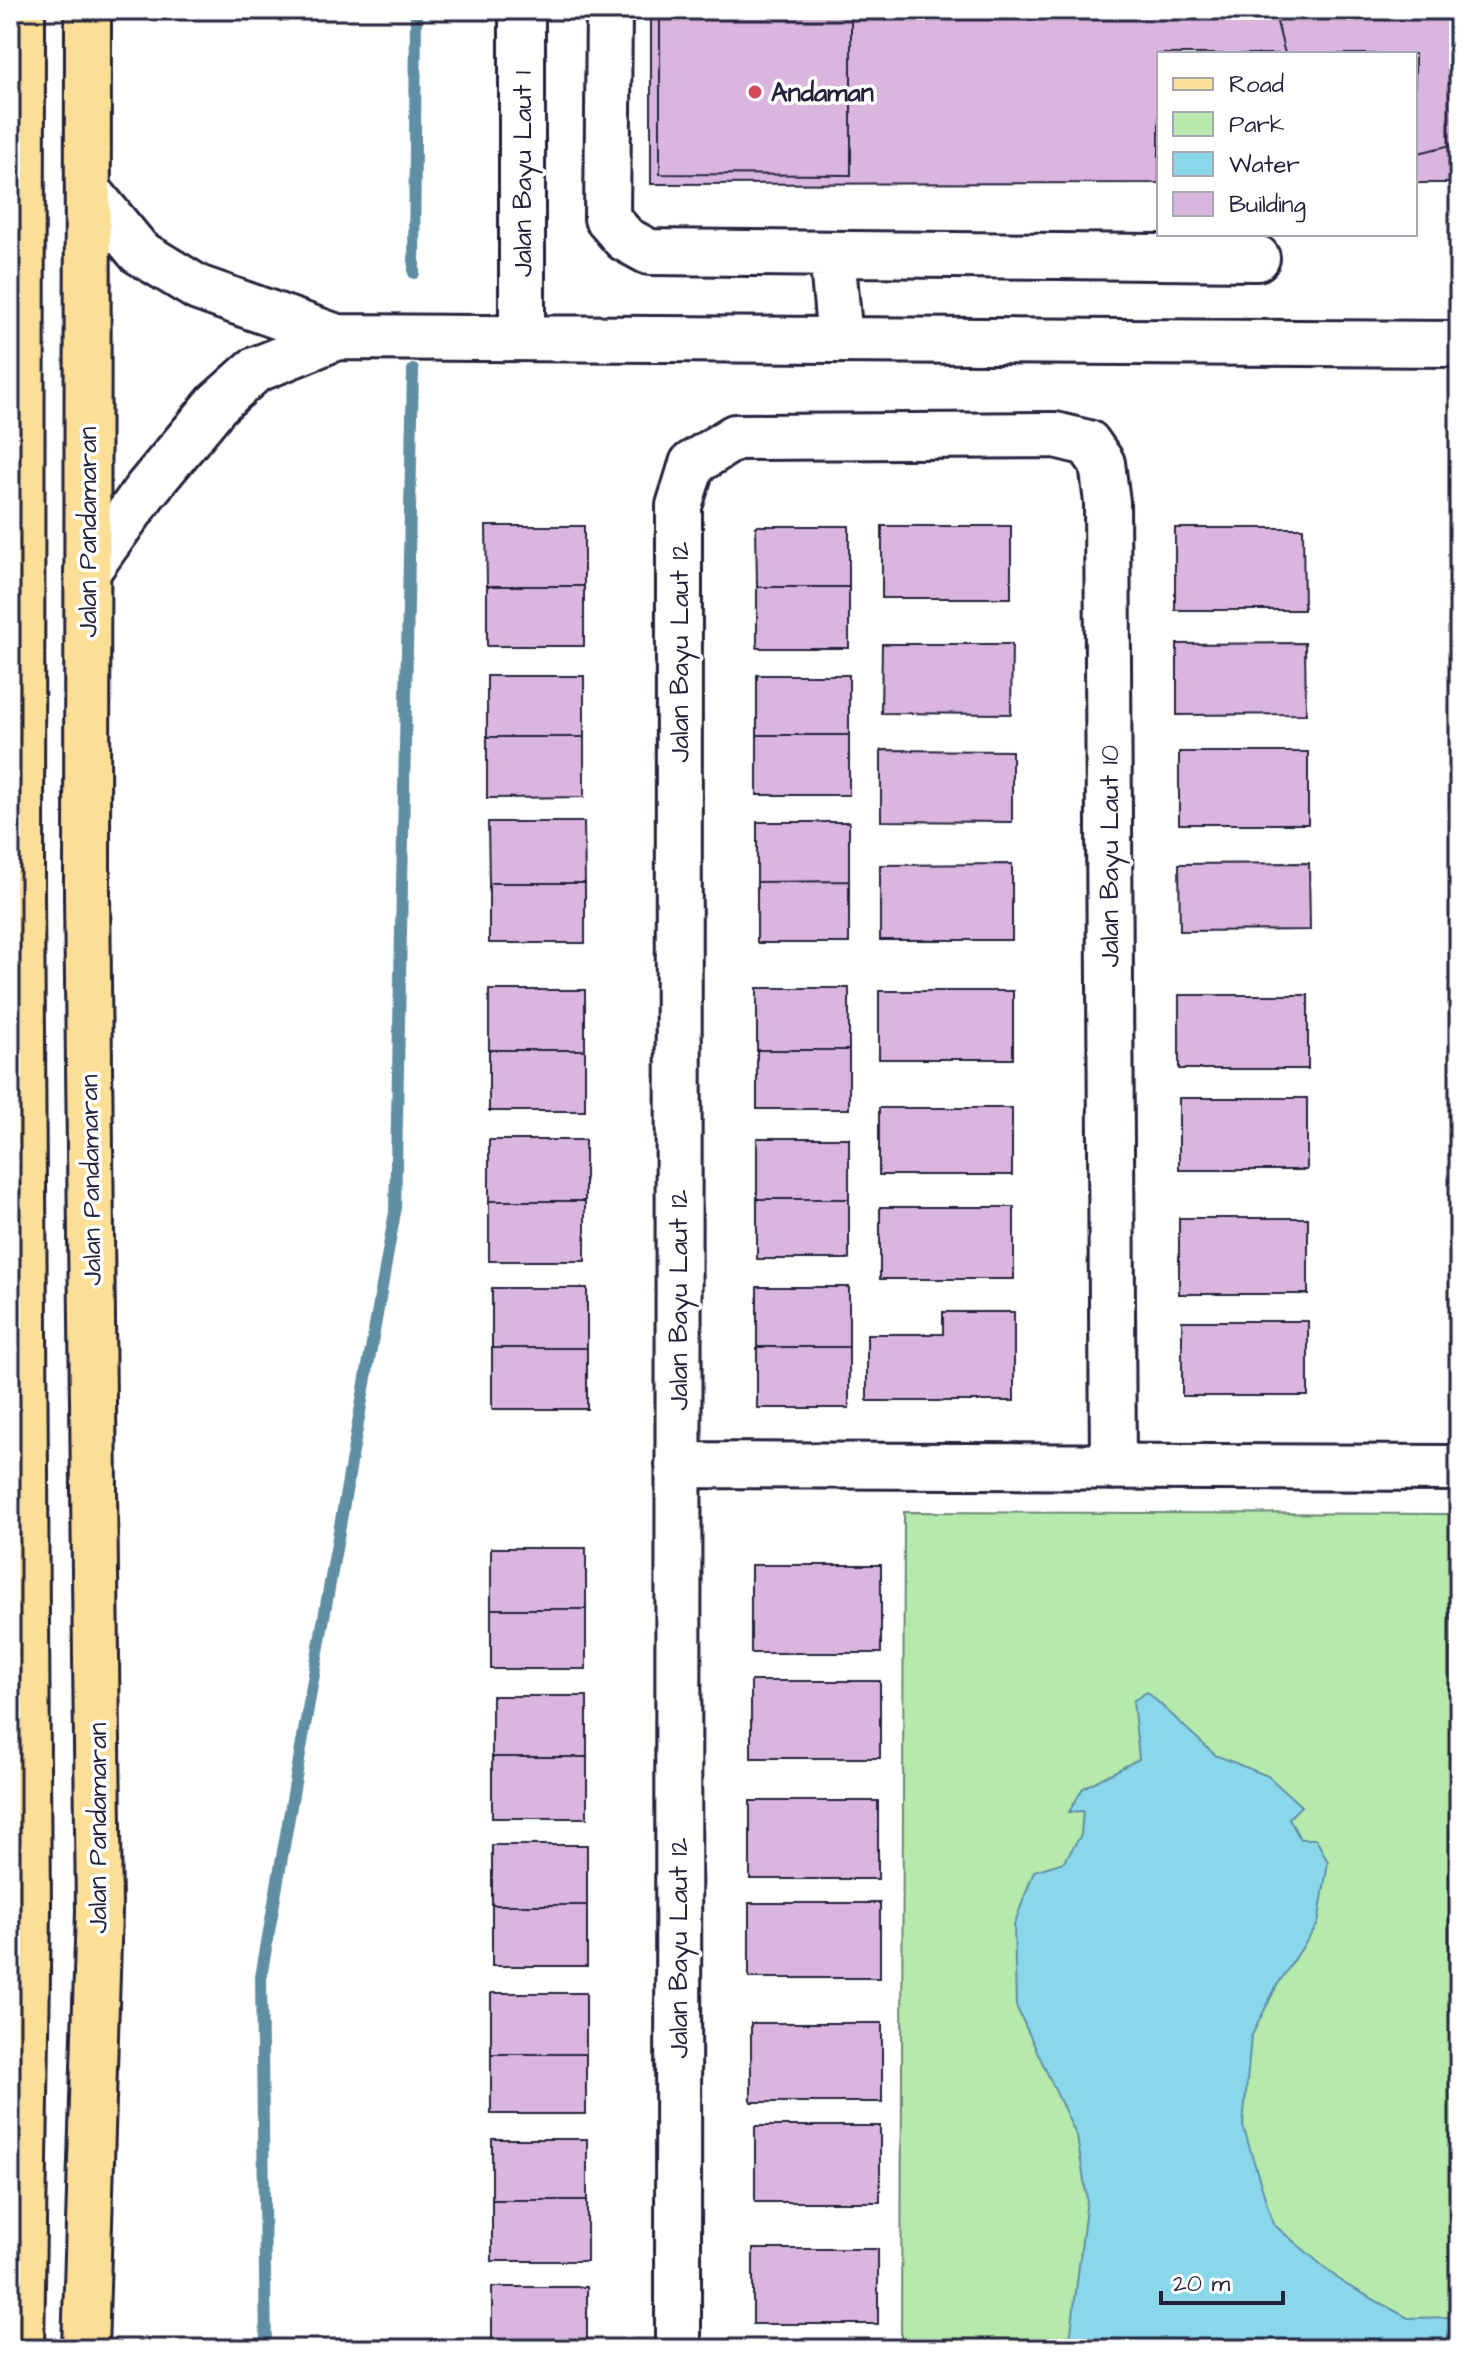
<svg xmlns="http://www.w3.org/2000/svg" width="1469" height="2359" viewBox="0 0 1469 2359" font-family="'Architects Daughter',sans-serif">
<rect width="100%" height="100%" fill="#fff"/>
<filter id="ink" filterUnits="userSpaceOnUse"><feTurbulence type="fractalNoise" baseFrequency=".0125" numOctaves="2"/><feDisplacementMap in="SourceGraphic" scale="16" xChannelSelector="R" yChannelSelector="G"/><feConvolveMatrix kernelMatrix="1 2 1 2 8 2 1 2 1" color-interpolation-filters="sRGB"/></filter>
<g filter="url(#ink)">
<path fill="#b5eaac" stroke="#6c8674" stroke-width="2" d="M904 1512 1451 1514 1449 2009 1459 2010V2349H901Z"/>
<path fill="#8ad7ea" stroke="#608fa4" stroke-width="2" d="M1147 1692 1215 1755 1268 1776 1301 1806 1289 1818 1300 1839H1316L1328 1862 1318 1924 1276 1987 1251 2037 1243 2126 1273 2224 1343 2283 1408 2318 1455 2317 1456 2349H1069L1087 2199 1077 2137 1016 2006 1014 1925 1034 1871 1064 1862 1081 1835 1083 1811 1069 1812 1083 1788 1139 1759 1133 1701Z"/>
<g fill="none" stroke-linecap="round" stroke-linejoin="round">
<path stroke="#608fa4" stroke-width="12" d="M414 273 416 10
M266 2349 261 1977 395 1212 413 370"/>
</g>
<path fill="#dab5de" stroke="#22223b" stroke-width="2" d="M651 10H1459V183H1415V54H1159V183L651 184Z
M660 10H851V175L660 174Z
M1274 10H1459V143L1415 154V54H1285Z
M486 526H584V586H487Z
M756 526H849V587H757Z
M882 526H1011V598H882Z
M1175 528H1303L1304 610H1175Z
M487 586H584V646H487Z
M757 587H849V648H757Z
M1305 643 1306 714 1177 715V644Z
M882 644H1012L1011 714 881 713Z
M757 675H849V735H757Z
M487 676H584V737H487Z
M757 735H849V795H757Z
M487 737H584V797L487 798Z
M881 750 1012 751V822L881 821Z
M1179 752H1308V824H1179Z
M488 822H584L585 883H489Z
M757 822H849V881L757 882Z
M1309 863 1310 930 1180 931 1179 864Z
M1012 864V940H880V865Z
M849 881V943H757V882Z
M489 883H585V943H489Z
M757 988H849V1050H757Z
M489 990H585V1050H489Z
M879 991H1013V1059H879Z
M1179 995H1308V1069H1179Z
M489 1050H585V1111H489Z
M757 1050H849V1109H757Z
M1179 1098H1307V1170H1179Z
M879 1108H1012V1175H879Z
M757 1138H849V1199H757Z
M489 1140H585V1201H489Z
M757 1199H849V1259H757Z
M489 1201H585V1261H489Z
M880 1207H1014V1279H880Z
M1179 1218H1308V1294H1179Z
M757 1287H849V1347H757Z
M492 1288H587V1348H492Z
M943 1312H1014V1401H867V1334H943Z
M1182 1321H1308V1396H1182Z
M757 1347H849V1408H757Z
M492 1348H587V1409H492Z
M491 1548H586V1609H491Z
M751 1565H881V1653H751Z
M491 1609H586V1669H491Z
M751 1681H880V1758H751Z
M492 1696H587V1757H492Z
M492 1757H587V1818H492Z
M750 1801H878V1879H750Z
M492 1845H587V1905H492Z
M749 1903H880V1978H749Z
M492 1905H587V1966H492Z
M491 1993H586V2054H491Z
M751 2023H882V2102H751Z
M491 2054H586V2114H491Z
M755 2126H880V2202H755Z
M492 2139H587V2200H492Z
M492 2200H587V2261H492Z
M753 2249H878V2324H753Z
M492 2287H587V2348H492Z
M492 2348H587V2349H492Z"/>
<g fill="none" stroke-linecap="round" stroke-linejoin="round">
<defs>
<path id="minor" d="M522 10V338
M609 10 607 218 625 239 649 252 1257 258
M88 190 139 252 198 288 337 337 1459 344
M832 254 840 340
M87 572 145 491 217 404 255 370 337 337
M678 1465 1459 1468
M678 2349 679 506 692 464 735 437 1055 435 1088 443 1102 463 1107 502 1113 1467"/>
<path id="major" d="M21 2349 28 1909 21 893 22 10
M85 2349 99 1911 87 895 88 10"/>
</defs>
<use href="#minor" stroke="#22223b" stroke-width="50"/>
<use href="#major" stroke="#22223b" stroke-width="50"/>
<use href="#minor" stroke="#fff" stroke-width="44"/>
<use href="#major" stroke="#fdde96" stroke-width="44"/>
</g>
</g>
<circle fill="#d1495b" stroke="#fff" stroke-width="3" cx="755" cy="92" r="8"/>
<g text-anchor="middle" stroke-width="7" stroke-linejoin="round" paint-order="stroke">
<g font-size="26" font-weight="bold" fill="#22223b" stroke="#fff" text-anchor="start">
<text x="771" y="101">Andaman</text>
</g>
<g font-size="26" fill="#22223b" stroke="#fff">
<text transform="translate(522 174) rotate(-90)" y="9">Jalan Bayu Laut 1</text>
<text transform="translate(87 532) rotate(-90)" y="9">Jalan Pandamaran</text>
<text transform="translate(679 652) rotate(-90)" y="9">Jalan Bayu Laut 12</text>
<text transform="translate(1109 856) rotate(-90)" y="9">Jalan Bayu Laut 10</text>
<text transform="translate(90 1180) rotate(-91)" y="9">Jalan Pandamaran</text>
<text transform="translate(678 1300) rotate(-90)" y="9">Jalan Bayu Laut 12</text>
<text transform="translate(97 1828) rotate(-90)" y="9">Jalan Pandamaran</text>
<text transform="translate(678 1948) rotate(-90)" y="9">Jalan Bayu Laut 12</text>
</g>
</g>
<rect width="1469" height="2359" fill="none" stroke="#fff" stroke-width="40"/>
<rect x="20" y="20" width="1429" height="2319" fill="none" stroke="#22223b" stroke-width="3" filter="url(#ink)"/>
<rect x="1157" y="52" width="260" height="184" fill="#ffffff" stroke="#a7a7b1" stroke-width="2"/>
<rect x="1173" y="78" width="40" height="12" fill="#fdde96" stroke="#a7a7b1" stroke-width="2"/>
<text x="1229" y="92" font-size="24" fill="#22223b">Road</text>
<rect x="1173" y="112" width="40" height="24" fill="#b5eaac" stroke="#a7a7b1" stroke-width="2"/>
<text x="1229" y="132" font-size="24" fill="#22223b">Park</text>
<rect x="1173" y="152" width="40" height="24" fill="#8ad7ea" stroke="#a7a7b1" stroke-width="2"/>
<text x="1229" y="172" font-size="24" fill="#22223b">Water</text>
<rect x="1173" y="192" width="40" height="24" fill="#dab5de" stroke="#a7a7b1" stroke-width="2"/>
<text x="1229" y="212" font-size="24" fill="#22223b">Building</text>
<path d="M1161 2291v12h122v-12" fill="none" stroke="#22223b" stroke-width="4"/>
<text x="1173" y="2291" font-size="24" fill="#22223b" stroke="#ffffff" stroke-width="6" paint-order="stroke">20 m</text>
</svg>
